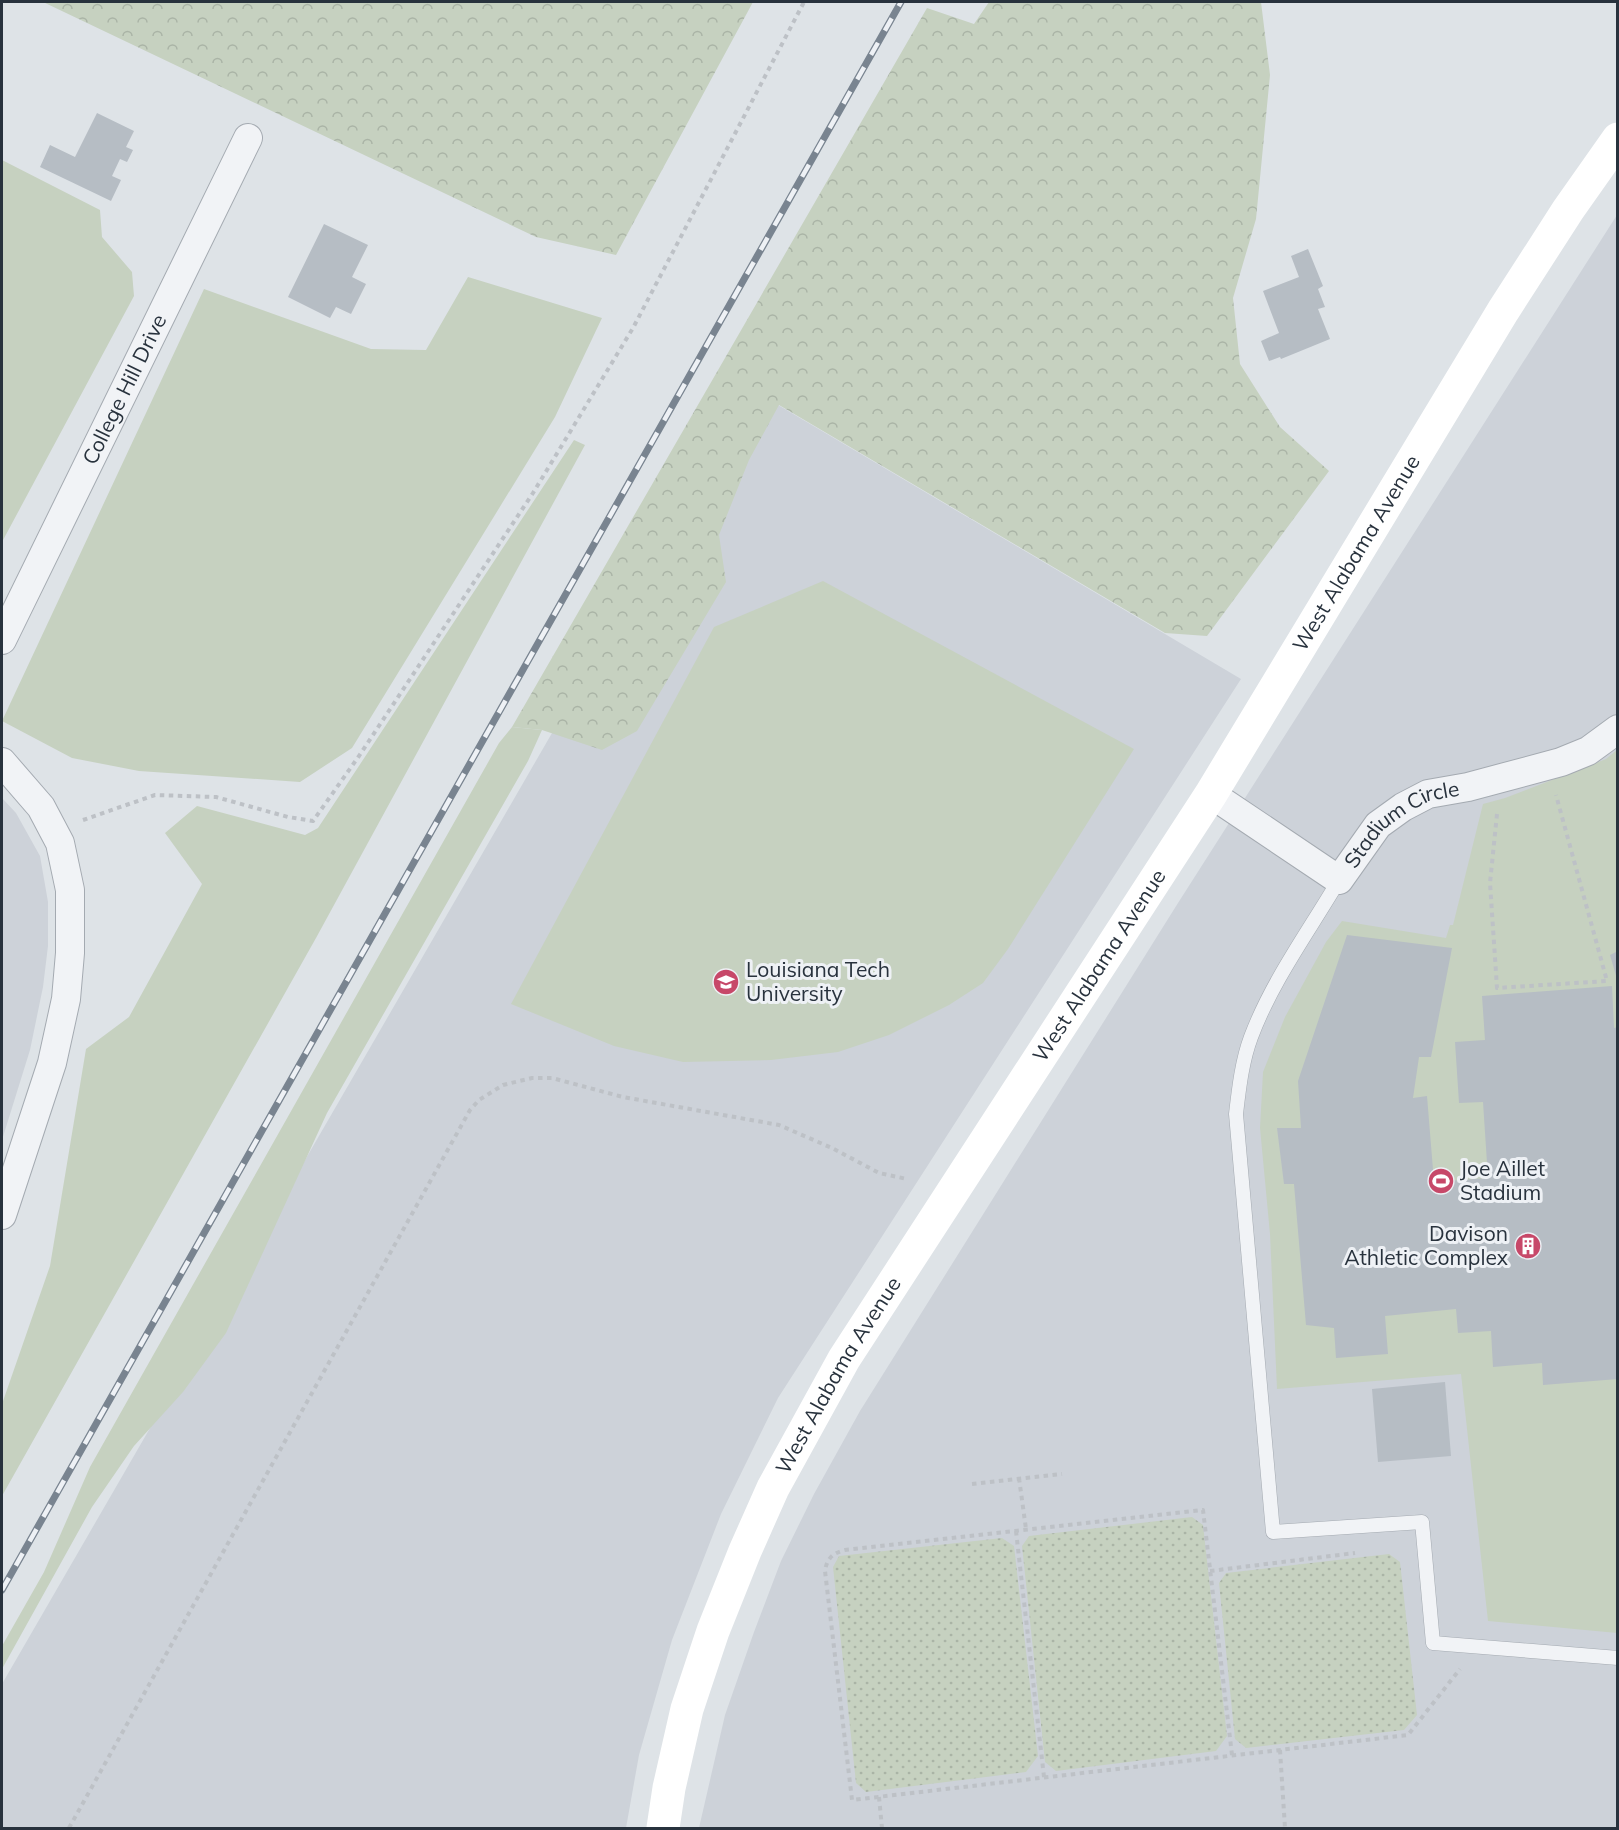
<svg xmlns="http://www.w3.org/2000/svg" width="1619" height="1830" viewBox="0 0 1619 1830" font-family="Mulish,sans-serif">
<defs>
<pattern id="forest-crowns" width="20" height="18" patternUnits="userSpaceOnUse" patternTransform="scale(1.5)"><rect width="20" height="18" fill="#c6d1c0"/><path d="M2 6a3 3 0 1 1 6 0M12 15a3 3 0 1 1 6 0" fill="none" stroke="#aab4a6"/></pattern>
<pattern id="park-dots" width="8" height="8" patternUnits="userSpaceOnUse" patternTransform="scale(1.5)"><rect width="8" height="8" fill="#c6d1c0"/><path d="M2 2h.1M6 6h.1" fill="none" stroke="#aab4a6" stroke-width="1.8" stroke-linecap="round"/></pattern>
</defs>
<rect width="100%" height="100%" fill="#dee3e7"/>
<path fill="#cdd2d9" d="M1617 215V1828H699L725 1715 754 1632 781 1561 814 1494 860 1411 1178 903Z
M751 389 1241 679 778 1398 721 1514 672 1640 639 1755 626 1828H2V1684Z
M2 798 16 813 40 856 48 902V946L43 987 30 1050 2 1140Z"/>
<path fill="#c6d1c0" d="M2 160 100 210 102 237 132 272 134 296 2 542Z
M468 277 602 318 555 417 352 748 300 782 139 771 72 758 2 721 204 289 371 349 426 350Z
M574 440 585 445 316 938 2 1496V1404L50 1266 86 1049 129 1017 202 884 165 833 197 806 305 835 318 828Z
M823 581 1134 749 1008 949 983 983 949 1005 889 1035 838 1052 771 1060 683 1062 614 1046 511 1004 714 627Z
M512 727 542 730 528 761 327 1113 226 1333 183 1392 134 1446 92 1507 2 1669V1646L44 1572 90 1467 499 743Z
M1617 750V1633L1488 1621 1461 1374 1277 1389 1270 1234 1260 1128 1263 1072 1285 1017 1326 942 1342 921 1446 938 1450 925H1453L1483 804 1505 798 1606 759Z"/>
<path fill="url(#forest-crowns)" d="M43 2H753L616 255 536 237Z
M989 2H1261L1270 75 1256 219 1233 298 1240 364 1280 427 1329 471 1207 636 1165 633 779 405 749 460 719 535 726 582 637 731 602 750 542 730 512 727 927 8 974 24Z"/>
<path fill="url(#park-dots)" d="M1192 1517 1203 1525 1227 1736 1216 1751 1056 1771 1045 1762 1022 1546 1029 1536Z
M1002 1538 1014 1546 1038 1756 1026 1772 866 1792 856 1783 833 1567 839 1556Z
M1389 1554 1400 1562 1417 1715 1404 1730 1246 1748 1235 1739 1219 1583 1226 1573Z"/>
<path fill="#b6bdc4" d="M97 113 134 131 126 147 133 150 127 162 120 159 112 176 121 180 111 201 40 167 50 145 75 157Z
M324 224 368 245 352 277 366 284 351 314 336 307 330 318 288 297Z
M1308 249 1323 286 1318 289 1325 307 1318 309 1330 339 1281 359 1280 357 1269 361 1261 341 1279 333 1263 291 1299 277 1291 256Z
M1347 935 1452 948 1431 1057H1419L1413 1098 1427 1096 1434 1182 1488 1178 1483 1102 1459 1103 1455 1042 1485 1040 1482 996 1612 986 1614 1028 1618 1027V1379L1543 1385 1542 1363 1493 1367 1491 1331 1458 1333 1456 1309 1385 1316 1388 1354 1336 1358 1334 1328 1306 1325 1294 1184H1284L1277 1128H1301L1298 1081Z
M1618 951V979H1617L1610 955Z
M1445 1382 1451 1456 1378 1462 1372 1389Z"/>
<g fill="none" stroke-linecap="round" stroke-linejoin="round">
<defs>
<path id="service" d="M1339 880C1309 931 1272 981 1251 1037 1242 1061 1239 1088 1236 1114L1273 1532 1422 1522 1433 1643 1618 1658"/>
<g id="minor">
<path id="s1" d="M2 640 248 138"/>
<path d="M2 762 41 807 60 843 70 890V953L66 999 52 1063 2 1215"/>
<path id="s2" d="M1211 794 1339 880 1378 825 1403 807 1428 794 1468 787 1561 762 1588 751 1618 729"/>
</g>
</defs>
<use href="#service" stroke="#a4aab1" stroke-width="15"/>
<use href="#minor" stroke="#a4aab1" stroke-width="30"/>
<path stroke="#bdc1c6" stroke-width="4" stroke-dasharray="4.5 4.5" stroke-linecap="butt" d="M1497 814 1490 883 1497 988 1607 981 1556 795
M83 820 155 795 216 797 288 817 313 821 359 756 533 493 633 328 804 2
M1019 1478 1026 1529
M972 1484 1062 1474
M1016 1531 1044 1777
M1210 1571 1355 1553
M1280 1750 1285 1828
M1232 1755 1203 1510 845 1550C833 1553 827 1558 825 1571L852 1800 1408 1735 1460 1669
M879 1797 882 1828
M69 1828 470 1110 479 1100 503 1085 532 1078H552L623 1097 779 1125 832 1148 879 1173 907 1179"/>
<use href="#service" stroke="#f1f3f6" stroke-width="14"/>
<use href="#minor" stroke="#f1f3f6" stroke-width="28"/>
<path stroke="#fff" stroke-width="33" id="s3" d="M663 1828 669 1788 687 1709 713 1631 745 1551 773 1488 844 1359 1211 794 1503 311 1568 210 1618 139"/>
<defs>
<path id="rail" d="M2 1590 901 2"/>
</defs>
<use href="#rail" stroke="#798490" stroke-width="7"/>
<use href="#rail" stroke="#eef1f5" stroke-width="4.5" stroke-dasharray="14" stroke-linecap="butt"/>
</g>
<defs>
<symbol id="university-disc" viewBox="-11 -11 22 22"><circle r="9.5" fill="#c74869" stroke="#eef1f5"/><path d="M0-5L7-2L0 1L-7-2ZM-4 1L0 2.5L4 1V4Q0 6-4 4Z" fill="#fff"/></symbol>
<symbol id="stadium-disc" viewBox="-11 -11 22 22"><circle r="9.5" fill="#c74869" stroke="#eef1f5"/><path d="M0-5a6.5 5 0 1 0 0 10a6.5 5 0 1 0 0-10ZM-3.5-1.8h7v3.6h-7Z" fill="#fff"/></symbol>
<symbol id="building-disc" viewBox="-11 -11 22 22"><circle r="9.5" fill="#c74869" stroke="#eef1f5"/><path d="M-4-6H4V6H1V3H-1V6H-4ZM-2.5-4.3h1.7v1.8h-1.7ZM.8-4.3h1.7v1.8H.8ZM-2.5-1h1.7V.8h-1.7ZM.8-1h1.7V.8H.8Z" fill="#fff"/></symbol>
</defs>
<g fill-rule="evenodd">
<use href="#university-disc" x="711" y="967" width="30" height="30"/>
<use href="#stadium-disc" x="1426" y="1166" width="30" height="30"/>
<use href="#building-disc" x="1513" y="1231" width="30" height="30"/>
</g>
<g text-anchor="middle" stroke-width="6" stroke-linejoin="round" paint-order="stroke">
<g font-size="21" fill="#28323d" stroke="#eef1f5">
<text dy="7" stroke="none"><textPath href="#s1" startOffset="279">College Hill Drive</textPath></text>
<text dy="7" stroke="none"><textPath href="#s3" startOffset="1461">West Alabama Avenue</textPath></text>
<text dy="7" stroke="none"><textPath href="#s2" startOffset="242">Stadium Circle</textPath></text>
<text dy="7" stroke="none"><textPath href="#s3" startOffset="975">West Alabama Avenue</textPath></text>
<text dy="7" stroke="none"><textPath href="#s3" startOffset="489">West Alabama Avenue</textPath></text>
</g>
<g font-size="21" fill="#28323d" stroke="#eef1f5" text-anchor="start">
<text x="746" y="977">Louisiana Tech<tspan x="746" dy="24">University</tspan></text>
<text x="1460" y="1176">Joe Aillet<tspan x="1460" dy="24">Stadium</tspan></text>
<text x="1508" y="1241" text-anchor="end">Davison<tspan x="1508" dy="24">Athletic Complex</tspan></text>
</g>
</g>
<rect width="1619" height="1830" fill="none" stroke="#28323d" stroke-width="6"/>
</svg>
